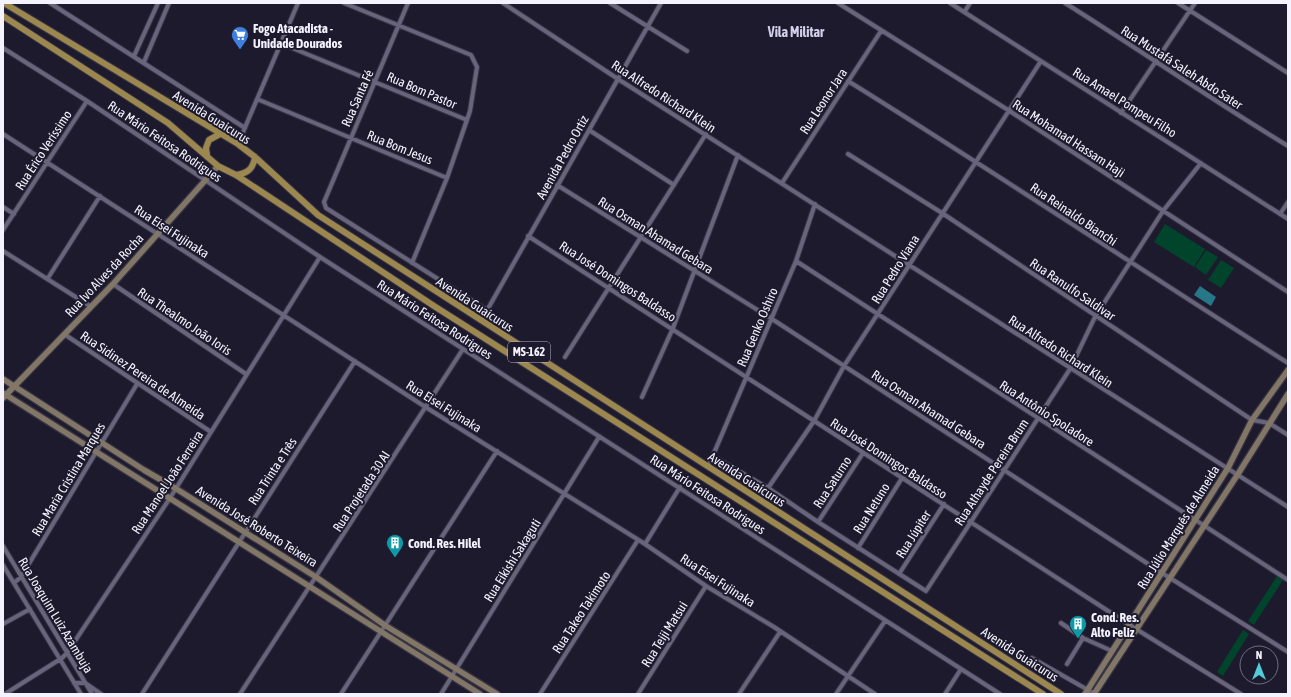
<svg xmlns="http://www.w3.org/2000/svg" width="1291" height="697" viewBox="0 0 1291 697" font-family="'Asap Condensed',sans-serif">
<rect width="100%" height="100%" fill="#1d1a2d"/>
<path fill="#00442b" d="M1165 224 1205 249 1194 267 1154 242Z
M1206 250 1218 257 1206 275 1195 267Z
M1221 260 1234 268 1221 288 1208 280Z
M1277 576 1283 580 1254 625 1248 621Z
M1243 630 1249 634 1223 676 1217 672Z"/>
<path fill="#277789" d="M1200 286 1216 297 1211 306 1194 295Z"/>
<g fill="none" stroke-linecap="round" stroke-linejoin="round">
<defs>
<path id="street" d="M50 3 245 128
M344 3 471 55 477 67 470 111 447 178 412 263
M408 3 324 202 326 208 487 310
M503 3 618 79 1288 507
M610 3 687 51
M838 3 1008 110 1288 292
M950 3 1288 219
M1065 3C1140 50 1212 100 1288 146
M1178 3 1288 73
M965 11 970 3
M280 43 467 120
M3 48 87 101 320 257 1000 694
M134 56 158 3
M144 62 169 3
M848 81C996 173 1141 270 1288 363
M257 99 447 178
M1121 113 1195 3
M589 130 674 185
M3 134 427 408 645 544 706 586 774 627 875 694
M238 144 298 3
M848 154 942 213 1252 420 1269 423 1288 435
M782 183 881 31
M557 185 772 319 1162 573 1288 652
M3 207 14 214
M1280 214 1288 202
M3 230 87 101
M528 236 1136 629 1241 694
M3 251 90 306
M796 261 1288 580
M48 278 100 196
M113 284 246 374
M481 321 661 3
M64 334 211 432
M565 357 706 134
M642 397 673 328 738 155
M713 456 768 488 818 522 926 591 1070 369 1095 317 1163 211 1201 163
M708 467 796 261 815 204
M768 488 814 421 844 366 1041 61
M818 522 863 453
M645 544 680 487
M3 546 92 694
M858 548 902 478
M3 565 81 694
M899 574 944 504
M14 583 21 577 137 384
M1061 623 1083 638 1112 651
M3 624 30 609
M1032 658 1095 694
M1067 664 1083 638
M74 683H85L101 694
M5 694 62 658 67 653 170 498 320 257
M142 694 355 361
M240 694 463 349
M341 694 497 451
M441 694 599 437
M540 694 638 540
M638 694 706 586
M739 694 780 632
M836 694 885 621
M945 694 961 669"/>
<path id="secondary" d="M3 379 144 470 175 488 316 577 386 626 497 694
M3 393 480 694
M3 398 113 284 218 166
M1085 694 1228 468 1252 420 1288 370
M1094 694 1238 474 1288 394"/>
<path id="primary" d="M4 3 238 144 255 157 318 215 1061 694
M3 16 168 123 218 166 236 175 434 306 1043 694
M207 155 206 148 209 140 220 134
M236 175C248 173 253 169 255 157"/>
</defs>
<use href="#street" stroke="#373444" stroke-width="6"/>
<use href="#secondary" stroke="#373444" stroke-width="8"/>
<use href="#primary" stroke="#373444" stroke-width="8"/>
<use href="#street" stroke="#67647c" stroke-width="4"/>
<use href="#secondary" stroke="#827666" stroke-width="5.5"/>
<use href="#primary" stroke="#9c874f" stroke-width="6"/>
</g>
<defs>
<symbol id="supermarket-pin" viewBox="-11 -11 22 30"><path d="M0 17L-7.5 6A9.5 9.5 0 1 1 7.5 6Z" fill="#3f7fe0" stroke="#1d1a2d"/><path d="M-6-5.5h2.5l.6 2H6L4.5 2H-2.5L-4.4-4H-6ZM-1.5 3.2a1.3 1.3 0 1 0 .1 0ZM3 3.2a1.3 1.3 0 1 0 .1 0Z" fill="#fff"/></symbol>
<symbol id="building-pin" viewBox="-11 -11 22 30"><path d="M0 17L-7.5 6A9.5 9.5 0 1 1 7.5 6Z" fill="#0f9aa8" stroke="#1d1a2d"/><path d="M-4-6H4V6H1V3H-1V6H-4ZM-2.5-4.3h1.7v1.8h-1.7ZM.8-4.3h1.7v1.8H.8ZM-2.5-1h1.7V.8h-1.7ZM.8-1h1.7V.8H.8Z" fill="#fff"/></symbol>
</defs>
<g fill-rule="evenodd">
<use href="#supermarket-pin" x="230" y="25" width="20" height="27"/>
<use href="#building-pin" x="385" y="533" width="20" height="27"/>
<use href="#building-pin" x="1068" y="614" width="20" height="27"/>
</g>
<g text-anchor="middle" stroke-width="4" stroke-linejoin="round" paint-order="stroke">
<rect fill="#1d1a2d" stroke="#b3b1bf" stroke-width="1" x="508" y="342" width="42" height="20" rx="3"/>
<g font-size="12" font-weight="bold" fill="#f3f2fe">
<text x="529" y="356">MS-162</text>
</g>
<g font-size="13" font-weight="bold" fill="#f3f2fe" stroke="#1d1a2d" text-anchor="start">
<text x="253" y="33">Fogo Atacadista -<tspan x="253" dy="15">Unidade Dourados</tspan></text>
<text x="408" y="548">Cond. Res. Hilel</text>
<text x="1091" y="622">Cond. Res.<tspan x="1091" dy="15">Alto Feliz</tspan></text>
</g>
<g font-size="13" fill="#f3f2fe" stroke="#1d1a2d">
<text transform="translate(1182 67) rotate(33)" y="5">Rua Mustafá Saleh Abdo Sater</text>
<text transform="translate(422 90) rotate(23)" y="5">Rua Bom Pastor</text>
<text transform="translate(664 96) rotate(33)" y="5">Rua Alfredo Richard Klein</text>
<text transform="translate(357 98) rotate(-66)" y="5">Rua Santa Fé</text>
<text transform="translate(823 101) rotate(-57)" y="5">Rua Leonor Jara</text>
<text transform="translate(1125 102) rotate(32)" y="5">Rua Amael Pompeu Filho</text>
<text transform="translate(212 117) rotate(32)" y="5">Avenida Guaicurus</text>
<text transform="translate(1069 138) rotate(33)" y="5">Rua Mohamad Hassam Haji</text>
<text transform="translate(165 141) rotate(34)" y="5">Rua Mário Feitosa Rodrigues</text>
<text transform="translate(400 147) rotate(22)" y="5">Rua Bom Jesus</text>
<text transform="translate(43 150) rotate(-57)" y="5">Rua Érico Veríssimo</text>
<text transform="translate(562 157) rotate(-61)" y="5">Avenida Pedro Ortiz</text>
<text transform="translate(1074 214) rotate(34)" y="5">Rua Reinaldo Bianchi</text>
<text transform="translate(172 231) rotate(33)" y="5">Rua Eisei Fujinaka</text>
<text transform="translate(656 235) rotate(32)" y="5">Rua Osman Ahamad Gebara</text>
<text transform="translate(895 269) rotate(-58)" y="5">Rua Pedro Viana</text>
<text transform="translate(104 275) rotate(-47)" y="5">Rua Ivo Alves da Rocha</text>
<text transform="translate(618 281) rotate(33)" y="5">Rua José Domingos Baldasso</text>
<text transform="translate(1073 289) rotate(34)" y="5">Rua Ranulfo Saldivar</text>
<text transform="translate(475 304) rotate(33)" y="5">Avenida Guaicurus</text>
<text transform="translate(435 319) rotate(33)" y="5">Rua Mário Feitosa Rodrigues</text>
<text transform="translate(185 321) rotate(34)" y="5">Rua Thealmo João Ioris</text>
<text transform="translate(757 327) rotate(-67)" y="5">Rua Genko Oshiro</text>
<text transform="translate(1061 351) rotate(33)" y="5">Rua Alfredo Richard Klein</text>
<text transform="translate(143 375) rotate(34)" y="5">Rua Sidinez Pereira de Almeida</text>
<text transform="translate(444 406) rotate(32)" y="5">Rua Eisei Fujinaka</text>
<text transform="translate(929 409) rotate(33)" y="5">Rua Osman Ahamad Gebara</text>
<text transform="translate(1047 413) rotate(33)" y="5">Rua Antônio Spoladore</text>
<text transform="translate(889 458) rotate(33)" y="5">Rua José Domingos Baldasso</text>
<text transform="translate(272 471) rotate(-57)" y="5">Rua Trinta e Três</text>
<text transform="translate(991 472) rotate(-57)" y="5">Rua Athayde Pereira Brum</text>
<text transform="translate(68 479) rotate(-59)" y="5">Rua Maria Cristina Marques</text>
<text transform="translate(747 479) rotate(33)" y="5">Avenida Guaicurus</text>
<text transform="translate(167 482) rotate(-57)" y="5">Rua Manoel João Ferreira</text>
<text transform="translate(832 482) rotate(-57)" y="5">Rua Saturno</text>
<text transform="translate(361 491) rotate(-57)" y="5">Rua Projetada 30 AI</text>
<text transform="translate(708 494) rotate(33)" y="5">Rua Mário Feitosa Rodrigues</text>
<text transform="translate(871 508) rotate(-58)" y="5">Rua Netuno</text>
<text transform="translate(257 526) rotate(32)" y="5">Avenida José Roberto Teixeira</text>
<text transform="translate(1178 527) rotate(-58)" y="5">Rua Júlio Marquês de Almeida</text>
<text transform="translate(913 534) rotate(-58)" y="5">Rua Júpiter</text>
<text transform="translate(512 560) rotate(-58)" y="5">Rua Eikishi Sakaguti</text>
<text transform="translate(718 580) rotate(33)" y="5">Rua Eisei Fujinaka</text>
<text transform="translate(581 612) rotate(-57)" y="5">Rua Takeo Takimoto</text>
<text transform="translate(56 615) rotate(59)" y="5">Rua Joaquim Luiz Azambuja</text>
<text transform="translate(664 634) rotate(-58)" y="5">Rua Teiji Matsui</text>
<text transform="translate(1020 654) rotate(33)" y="5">Avenida Guaicurus</text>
</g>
<g font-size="14" font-weight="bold" fill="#d2cfea" stroke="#1d1a2d">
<text x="796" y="37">Vila Militar</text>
</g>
</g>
<rect width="1291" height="697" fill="none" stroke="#f3f2fe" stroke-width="8"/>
<g transform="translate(1259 665)"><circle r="19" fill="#1d1a2d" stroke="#737081"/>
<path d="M0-3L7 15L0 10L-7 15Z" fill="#52cbd9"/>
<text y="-6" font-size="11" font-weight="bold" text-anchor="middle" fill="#f3f2fe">N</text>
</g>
</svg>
